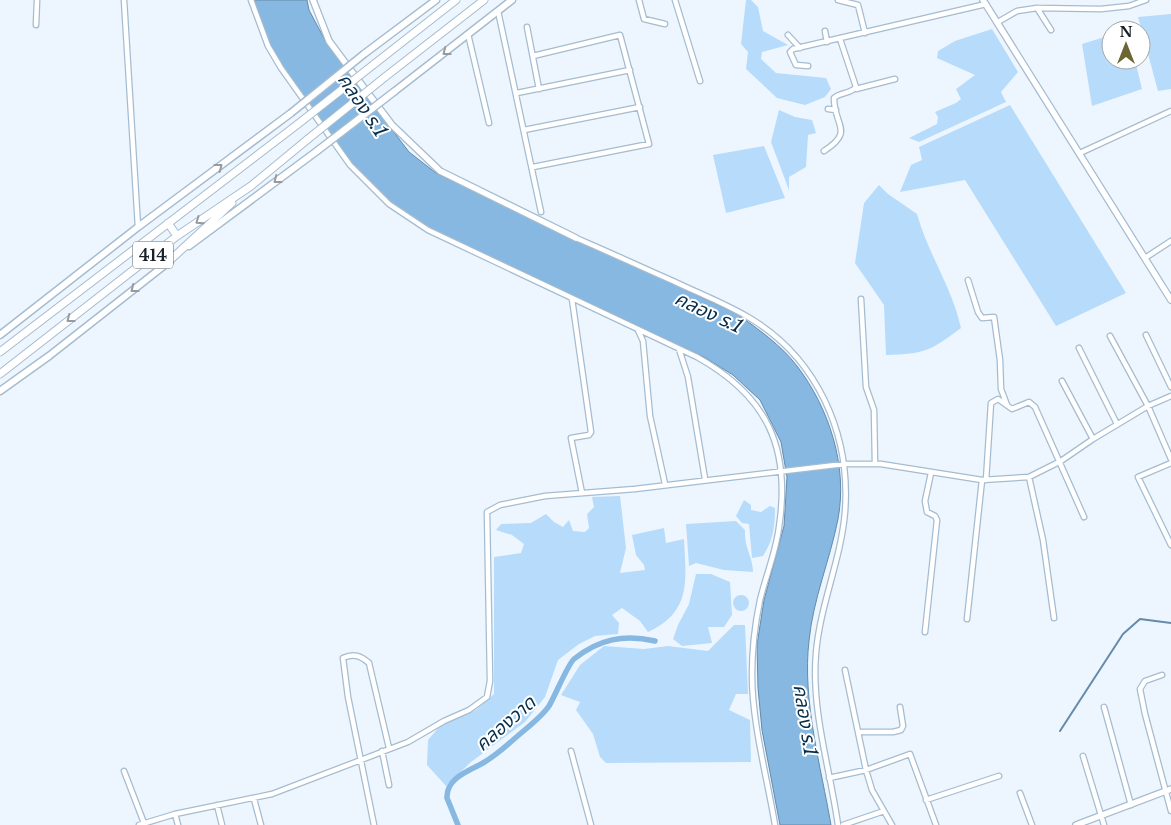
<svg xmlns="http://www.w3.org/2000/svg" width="1171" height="825" viewBox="0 0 1171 825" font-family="'Libre Baskerville','Noto Sans Thai',serif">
<rect width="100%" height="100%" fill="#edf6ff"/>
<path fill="#b7dbfb" d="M746 0H751L758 7 763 31 788 45 762 52 761 59 776 73 826 78 831 89 825 97 805 105 777 98 746 69 748 52 741 44Z
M1171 14V89L1158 91 1138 17Z
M992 29 1018 72 1001 92 1006 102 919 142 909 138 937 124 938 117 935 112 956 103 961 99 956 89 975 75 937 58 938 51 955 41Z
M1111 35V60H1135L1142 89 1092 106 1082 44Z
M1010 105 1126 293 1056 326 965 180 900 192 911 165 922 160 919 147Z
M779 110 795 117 812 120 816 133 808 135 806 167 789 177V190L771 142Z
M764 146 785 198 726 213 713 155Z
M879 185 888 194 917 214C928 254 952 287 961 328 930 351 925 354 886 355L884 305 855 263 864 203Z
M620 496 626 548 620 573 645 570 644 565 636 555 632 535 664 528 666 543 684 539C686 580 692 612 648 632L640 621 622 608 612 615 619 623 618 634 595 636 579 644 558 660 545 697 525 722 471 762 446 786 427 765 428 740 441 725 476 710 494 694V557L521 553 524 544 512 535 496 530 501 524 531 523 546 514 554 522 563 527 569 520 573 531 585 532 589 528 587 514 594 507 592 497Z
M744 500 751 505V510L761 512 770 506 775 508C775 526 773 541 763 556L752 558 749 524 742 523 736 516Z
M736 521 745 530C744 549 753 556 753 572L724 570 696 563 689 566 686 524Z
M696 574H711L730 582 732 615 724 627H708L712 643 682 646 673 639 678 625 689 604Z
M733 603a8 8 0 1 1 16 0a8 8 0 1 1-16 0Z
M734 625H745L748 694H736L729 710 750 720 751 762 606 763 600 757 593 734 576 710 580 702 561 695 580 665 604 646 644 649 668 646 708 651Z"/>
<path fill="#86b8e1" stroke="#658aaa" d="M254 0H307L309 10 327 44 409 152 436 173 737 314C758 329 781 345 797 366 829 408 848 466 838 519 830 560 813 599 809 641 802 700 821 767 831 825H780L762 730 758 688 757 645 764 600 784 526 787 477 781 442 760 400 733 375 704 357 427 227 390 202 353 166 282 67 270 45Z"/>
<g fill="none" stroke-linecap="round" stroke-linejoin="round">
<path stroke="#658aaa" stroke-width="2" d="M1060 731 1123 634 1140 619 1171 623"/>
<path stroke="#86b8e1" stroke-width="5.5" d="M458 825 447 798C446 778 469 771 483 763 493 757 504 748 513 740 524 730 541 718 549 706 555 696 568 664 574 659 599 639 624 634 655 641"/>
<defs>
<path id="minor" d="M124 0 138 227
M251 0 268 46 281 68 350 165 389 204 428 230 697 357C767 396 791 447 779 527 776 552 766 575 760 600 755 624 752 650 752 675 752 723 767 777 775 825
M639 0 644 19 665 24
M675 0 700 81
M838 0 858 5 865 33
M1037 8 1051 30
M498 11 541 212
M998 22 1017 11 1037 8 1101 9 1129 6 1146 0
M36 25 37 0
M527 27 539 89
M825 31 827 42
M468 34 489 123
M788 35 800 48
M808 66 796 65 790 52 793 49 986 4
M856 89 895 79
M517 93 630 70
M828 109 836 110
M524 130 640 107
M824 151C855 131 834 126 834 98 840 92 851 94 856 87L840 39
M1080 153 1171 111
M533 167 649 144 620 35 533 56
M576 238C609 252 641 267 673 281 698 293 724 303 748 317 817 357 851 434 845 512 841 560 820 605 816 653 811 711 830 768 838 825
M1145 258 1171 241
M968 280 978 312 982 318 994 317 1000 360 1001 389 1007 405
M572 299 591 432 589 435 571 438 582 493
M861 299 866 387 874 410 875 464
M638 330 643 341 650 416 665 484
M1146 335 1171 387
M1110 336 1148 406 1171 459
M1079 348 1117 424
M679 349 688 377 705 479
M1062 381 1093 439
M1171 463 1138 477 1171 545
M1029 477 1043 540 1054 618
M986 480 991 403 998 399 1012 409 1029 402 1035 407 1084 517
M967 619 982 480
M925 632 937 520 935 516 927 512 925 501 931 473
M845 670 866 770 872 790 892 825
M1162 675 1145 681 1140 689 1145 714 1171 811
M1104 707 1131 805
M858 732H893L901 730 903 726 900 707
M382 751 389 785
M571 751 591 825
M1083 756 1104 825
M124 771 144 823
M829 778 866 770 910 754 936 825
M1020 793 1032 825
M254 799 261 825
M926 800 999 776
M217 805 222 825
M175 814 178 825
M139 825 175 814 272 794 408 742 444 721 469 710 487 697 490 681 487 512 500 505 545 496 635 489 844 464H881L982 480 1029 477 1061 461 1093 439 1148 406 1171 396
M374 825 348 697 343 658C354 653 361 656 369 663L389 748
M843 825 884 811"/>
<path id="tertiary" d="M313 0 329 41 361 84 392 125 440 171 576 238
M983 0 1171 300
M1076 825 1171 789"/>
<path id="secondary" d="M364 54 436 0
M395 91 512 0
M189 246 317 151
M0 335 138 227 291 113
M0 391 49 356 170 261"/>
<path id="primary" d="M373 65 456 0
M385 77 484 0
M168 223 177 236
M167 263 232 203
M0 352 298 124
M0 374 177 236 251 186 308 139"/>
</defs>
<use href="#minor" stroke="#a5bcd0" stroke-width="7"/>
<use href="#tertiary" stroke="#a5bcd0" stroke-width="8"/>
<use href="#secondary" stroke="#a5bcd0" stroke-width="9"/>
<use href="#primary" stroke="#a5bcd0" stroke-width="9"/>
<use href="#minor" stroke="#fff" stroke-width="4.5"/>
<use href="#tertiary" stroke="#fff" stroke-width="5.5"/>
<use href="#secondary" stroke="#fff" stroke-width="6"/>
<use href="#primary" stroke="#fff" stroke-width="7"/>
<defs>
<path id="secondary-bridge" d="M291 113 364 54
M317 151 395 91"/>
<path id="primary-bridge" d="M298 124 373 65
M308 139 385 77"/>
</defs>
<use href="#secondary-bridge" stroke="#a5bcd0" stroke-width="9" stroke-linecap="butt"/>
<use href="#primary-bridge" stroke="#a5bcd0" stroke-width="9" stroke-linecap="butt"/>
<use href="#secondary-bridge" stroke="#fff" stroke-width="6"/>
<use href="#primary-bridge" stroke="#fff" stroke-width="7"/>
</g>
<defs><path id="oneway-chevron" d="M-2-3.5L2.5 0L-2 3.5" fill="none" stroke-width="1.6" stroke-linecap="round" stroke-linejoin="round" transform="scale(1.25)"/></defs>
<g stroke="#979b9e">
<use href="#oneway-chevron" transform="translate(446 52) rotate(142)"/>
<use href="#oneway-chevron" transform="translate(219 167) rotate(-37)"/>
<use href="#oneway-chevron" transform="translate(277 180) rotate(143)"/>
<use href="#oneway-chevron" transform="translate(199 221) rotate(145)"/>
<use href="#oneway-chevron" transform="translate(134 289) rotate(142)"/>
<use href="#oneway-chevron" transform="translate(70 319) rotate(142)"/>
</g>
<g text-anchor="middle" stroke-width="4" stroke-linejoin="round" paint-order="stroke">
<rect fill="#fff" stroke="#5d6368" stroke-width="1" x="133" y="241.5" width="40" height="27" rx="4"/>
<g font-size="16" font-weight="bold" fill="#182028">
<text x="153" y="261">414</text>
</g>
<g font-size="19" font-style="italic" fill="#072f4b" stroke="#fff">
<text transform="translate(363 105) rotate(56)" y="7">คลอง ร.1</text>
<text transform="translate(709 312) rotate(25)" y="7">คลอง ร.1</text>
<text transform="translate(806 720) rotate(81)" y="7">คลอง ร.1</text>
<text transform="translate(505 723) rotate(-41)" y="7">คลองวาด</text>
</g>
</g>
<g transform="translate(1126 45)"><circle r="24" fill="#ffffff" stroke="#a3a6a9"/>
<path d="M0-4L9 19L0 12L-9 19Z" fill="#6d6632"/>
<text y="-8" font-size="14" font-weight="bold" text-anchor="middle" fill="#182028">N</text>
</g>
</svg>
